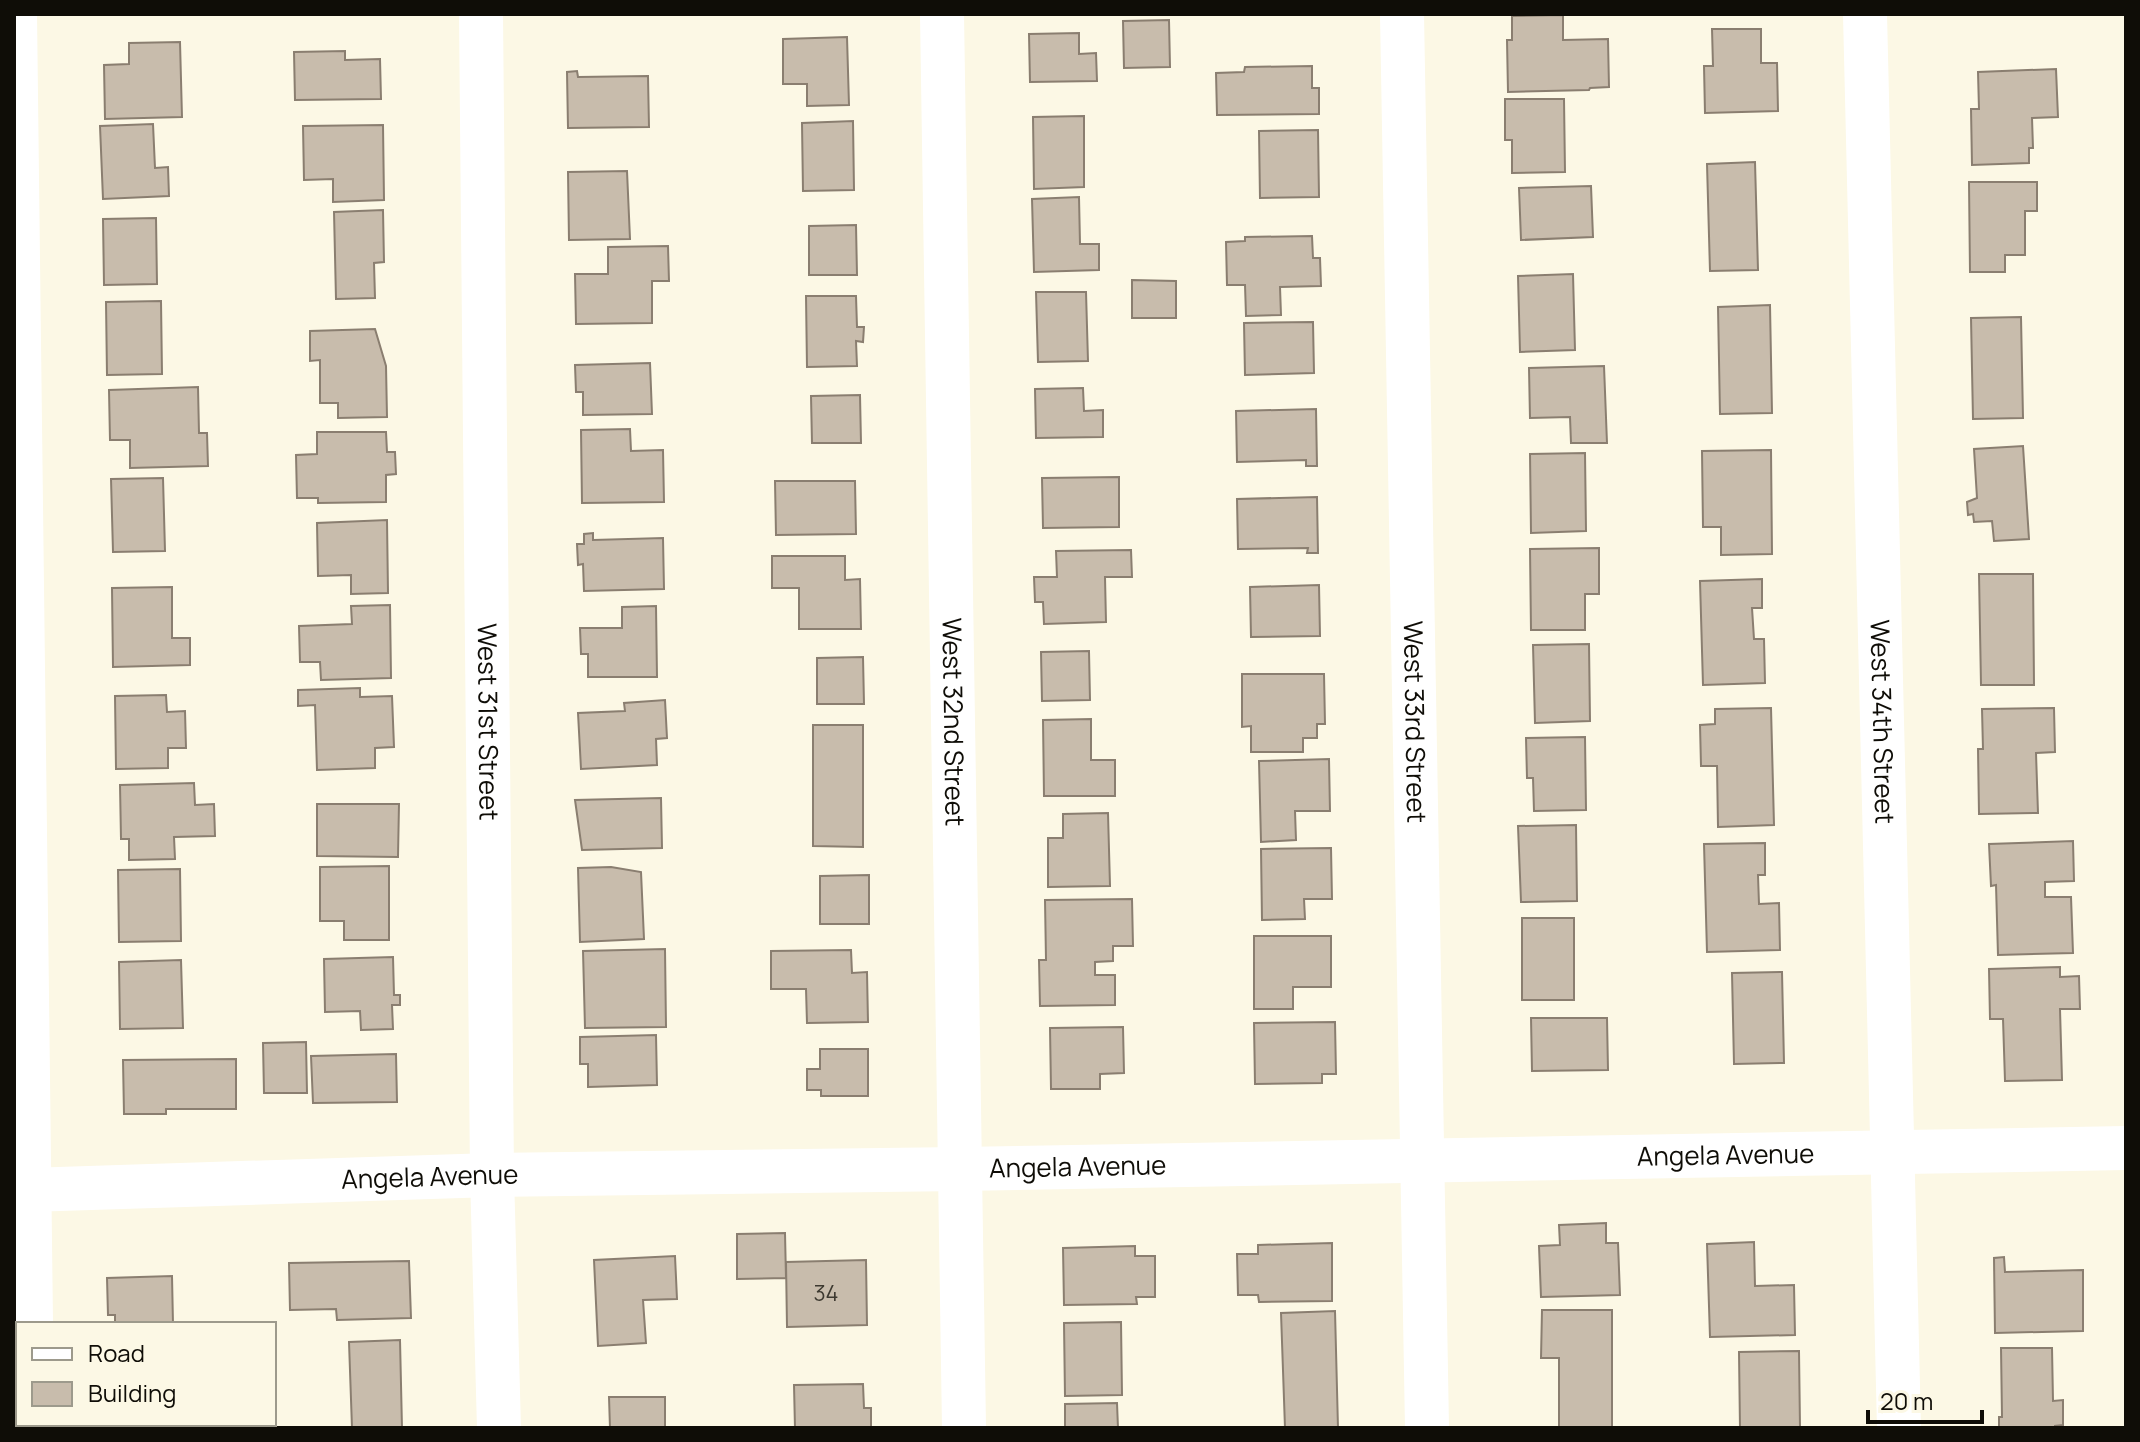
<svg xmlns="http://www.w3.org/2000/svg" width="2140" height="1442" viewBox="0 0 2140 1442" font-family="Manrope,sans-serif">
<rect width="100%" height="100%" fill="#fcf8e5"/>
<path fill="#c8bcac" stroke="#8a7e70" stroke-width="2" d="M1563 15V40L1608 39 1609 87 1590 88 1589 90 1508 92 1507 40H1512V16Z
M1169 20 1170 67 1124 68 1123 21Z
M1712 29H1761V63H1777L1778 111 1705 113 1704 66H1713Z
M1079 33V54L1096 53 1097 81 1030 82 1029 34Z
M847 37 849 105 807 106V84H783V39Z
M180 42 182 117 105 119 104 65 129 64V43Z
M345 51V60L380 59 381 99 295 100 294 52Z
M1312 66V88H1319V114L1217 115 1216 73 1244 72 1245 67Z
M2056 69 2058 117 2032 118 2033 148H2029V163L1972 165 1971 109H1979L1978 72Z
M577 71 578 77 648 76 649 127 568 128 567 72Z
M1505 99H1564L1565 172 1512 173V140H1505Z
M1084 116V187L1034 189 1033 117Z
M853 121 854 190 803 191 802 123Z
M153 124 155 168 168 167 169 196 103 199 100 126Z
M383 125 384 200 333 202V179L304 180 303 126Z
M1318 130 1319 197 1260 198 1259 131Z
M1755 162 1758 270 1710 271 1707 164Z
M627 171 630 239 569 240 568 172Z
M1969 182H2037V211H2025V255H2005V272H1970Z
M1591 186 1593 237 1521 240 1519 188Z
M1079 197 1080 244H1099V270L1034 272 1032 199Z
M383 210 384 262 374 263 375 298 336 299 334 212Z
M156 218 157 284 104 285 103 219Z
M856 225 857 275H809V226Z
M1312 236 1313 258H1320L1321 286 1280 287 1281 315 1246 316 1245 285H1227L1226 242 1245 241V237Z
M668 246 669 281H652V323L576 324 575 274H608V247Z
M1573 274 1575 350 1520 352 1518 276Z
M1132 280 1176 281V318H1132Z
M1036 292H1086L1088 361 1038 362Z
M806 296H856L857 327H864L863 342 856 341 857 366 807 367Z
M161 301 162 374 107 375 106 302Z
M1770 305 1772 413 1720 414 1718 307Z
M2021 317 2023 418 1973 419 1971 318Z
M1313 322 1314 373 1245 375 1244 323Z
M375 329 386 366 387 417 338 418V403H320V360L310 361V331Z
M650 363 652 414 583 415V392H576L575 365Z
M1604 366 1607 443H1571L1570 417 1530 418 1529 368Z
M198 387 199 433H207L208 466 130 468V440H110L109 390Z
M1083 388 1084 411 1103 410V437L1036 438 1035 389Z
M860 395 861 443H812L811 396Z
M1316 409 1317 466H1306V460L1237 462 1236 411Z
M630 429 631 451 663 450 664 502 582 503 581 430Z
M317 432H386L387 452H395L396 474 386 475V502L318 503V498H297L296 455 317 454Z
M2023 446 2029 539 1994 541 1992 521 1974 522 1973 514 1968 515 1967 502 1977 498 1974 449Z
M1771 450 1772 554 1721 555V527H1703L1702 451Z
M1585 453 1586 531 1531 533 1530 454Z
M1119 477V527L1043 528 1042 478Z
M163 478 165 551 113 552 111 479Z
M775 481H855L856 534 776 535Z
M1317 497 1318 553H1307L1308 548 1238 549 1237 499Z
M387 520 388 593 351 594V575L318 576 317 523Z
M593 533V540L663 538 664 589 584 591 583 564 578 565 577 544H584V534Z
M1599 548V594H1585V630H1531L1530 549Z
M1131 550 1132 577H1105L1106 622 1044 624 1043 602H1035L1034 577H1057L1056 551Z
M772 556H845V580L860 579 861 629H799V588H772Z
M1979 574H2033L2034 685H1981Z
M1762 579V608H1752L1754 639H1764L1765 683 1703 685 1700 581Z
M1319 585 1320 636 1251 637 1250 587Z
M172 587V638H190V665L113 667 112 588Z
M390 605 391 678 321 680 320 662H300L299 626 352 624 351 606Z
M656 606 657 677H588V654H581L580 628H622V607Z
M1589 644 1590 721 1535 723 1533 645Z
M1089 651 1090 700 1042 701 1041 652Z
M863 657 864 704H817V658Z
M1242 674H1324L1325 724H1317V738H1303V752H1251V726L1242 727Z
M360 688V697L392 696 394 747 375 748V768L317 770 315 705 298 706V690Z
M166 695 167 712 185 711 186 748H168V768L116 769 115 696Z
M665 700 667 738 656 739 657 765 581 769 578 713 625 711 624 703Z
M1771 708 1774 825 1718 827 1717 766H1701L1700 725 1715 724V709Z
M2054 708 2055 752 2036 753 2038 813 1979 814 1978 749H1983L1982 709Z
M1091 719V760H1115V796H1044L1043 720Z
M813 725H863V847L813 846Z
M1585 737 1586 810 1534 811 1533 778H1527L1526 738Z
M1329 759 1330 811H1295L1296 840 1261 842 1259 761Z
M194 783 195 805 214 804 215 836 174 837 175 859 129 860V839H121L120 785Z
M661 798 662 848 582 850 575 800Z
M317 804H399L398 857 317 856Z
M1108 813 1110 886 1048 887V838H1063V814Z
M1576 825 1577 901 1521 902 1518 826Z
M2073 841 2074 881 2045 882V897H2071L2073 953 1998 955 1996 885 1991 886 1989 844Z
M1765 843V875H1758L1759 904 1779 903 1780 950 1707 952 1704 844Z
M1331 848 1332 899H1304L1305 919 1262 920 1261 849Z
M389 866V940H344V921H320V867Z
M611 867 641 872 644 939 580 942 578 868Z
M180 869 181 941 119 942 118 870Z
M869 875V924H820V876Z
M1132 899 1133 946H1113V961L1095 962V975H1115V1005L1040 1006 1039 960H1046L1045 900Z
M1522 918H1574V1000H1522Z
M1254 936H1331V987H1293V1009H1254Z
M665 949 666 1027 585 1028 583 951Z
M851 950 852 973 867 972 868 1022 807 1023 806 989H771V951Z
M393 957 394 995H400V1005H392L393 1029 361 1030 360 1011 325 1012 324 959Z
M181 960 183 1028 120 1029 119 962Z
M2060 967V977L2079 976 2080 1009H2060L2062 1080 2005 1081 2003 1019H1990L1989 969Z
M1782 972 1784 1063 1734 1064 1732 973Z
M1531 1018H1607L1608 1070 1532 1071Z
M1335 1022 1336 1074H1322V1083L1255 1084 1254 1023Z
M1123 1027 1124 1073 1100 1074V1089H1051L1050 1028Z
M656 1035 657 1085 588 1087V1064H580V1037Z
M306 1042 307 1093H264L263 1043Z
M820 1049H868V1096H821V1090H807V1069H820Z
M396 1054 397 1102 313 1103 311 1056Z
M236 1059V1109H166V1114H124L123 1060Z
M1606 1223V1243H1618L1620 1295 1541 1297 1539 1246 1560 1245 1559 1225Z
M785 1233 786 1278 737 1279V1234Z
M1754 1242 1755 1286 1794 1285 1795 1335 1710 1337 1707 1244Z
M1332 1243V1301L1259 1302 1258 1295H1238L1237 1254H1258V1245Z
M1135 1246V1256H1155V1297H1136L1137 1304 1064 1305 1063 1248Z
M675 1256 677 1299 643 1300 646 1343 598 1346 594 1260Z
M2004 1257 2005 1272 2083 1270V1331L1995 1333 1994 1258Z
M866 1260 867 1325 787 1327 786 1262Z
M409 1261 411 1318 337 1320 336 1309 290 1310 289 1263Z
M172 1276 173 1324H115V1315H108L107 1278Z
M1542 1310H1612V1427L1559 1428V1358H1541Z
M1335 1311 1338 1428H1285L1281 1313Z
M1121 1322 1122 1395 1065 1396 1064 1323Z
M400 1340 402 1428H352L349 1342Z
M2001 1348H2052L2053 1401 2063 1400V1425L2055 1426V1428H1999V1417H2002Z
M1799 1351 1800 1428H1740L1739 1352Z
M863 1384 864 1408H871V1428H795L794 1385Z
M609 1397H665V1428H610Z
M1117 1403 1118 1428H1065V1404Z"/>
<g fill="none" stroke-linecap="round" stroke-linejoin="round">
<g stroke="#fff" stroke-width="44">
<path id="s1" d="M481 14 492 1175 499 1428"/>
<path id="s2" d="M942 14 964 1428"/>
<path id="s3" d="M1402 14 1427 1428"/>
<path id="s4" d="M1865 14 1899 1428"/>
<path id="s5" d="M28 1190 492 1175 961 1169 2126 1148"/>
</g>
<path stroke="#fff" stroke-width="44" d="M15 14 31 1324
M33 1424V1428"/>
</g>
<g text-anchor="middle" stroke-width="6" stroke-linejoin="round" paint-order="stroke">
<g font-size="22" fill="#3d3930">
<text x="826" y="1301">34</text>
</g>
<g font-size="26" fill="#0f0d07" stroke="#fcf8e5">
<text dy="9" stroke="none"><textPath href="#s1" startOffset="708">West 31st Street</textPath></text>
<text dy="9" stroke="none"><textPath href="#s2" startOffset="708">West 32nd Street</textPath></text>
<text dy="9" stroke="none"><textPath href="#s3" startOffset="708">West 33rd Street</textPath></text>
<text dy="9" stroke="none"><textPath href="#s4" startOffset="708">West 34th Street</textPath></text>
<text dy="9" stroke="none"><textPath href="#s5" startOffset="1698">Angela Avenue</textPath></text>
<text dy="9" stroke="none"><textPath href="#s5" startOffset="1050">Angela Avenue</textPath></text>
<text dy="9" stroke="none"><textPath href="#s5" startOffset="402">Angela Avenue</textPath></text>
</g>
</g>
<rect width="2140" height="1442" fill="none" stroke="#0f0d07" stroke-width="32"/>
<rect x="16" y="1322" width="260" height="104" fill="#fcf8e5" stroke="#9d9a8c" stroke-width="2"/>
<rect x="32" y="1348" width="40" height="12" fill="#ffffff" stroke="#9d9a8c" stroke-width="2"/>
<text x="88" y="1362" font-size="24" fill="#0f0d07">Road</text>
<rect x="32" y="1382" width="40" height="24" fill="#c8bcac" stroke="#9d9a8c" stroke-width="2"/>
<text x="88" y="1402" font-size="24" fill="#0f0d07">Building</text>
<path d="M1868 1410v12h114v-12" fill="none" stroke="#0f0d07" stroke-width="4"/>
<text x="1880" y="1410" font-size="24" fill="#0f0d07" stroke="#fcf8e5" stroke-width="6" paint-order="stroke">20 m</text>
</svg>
